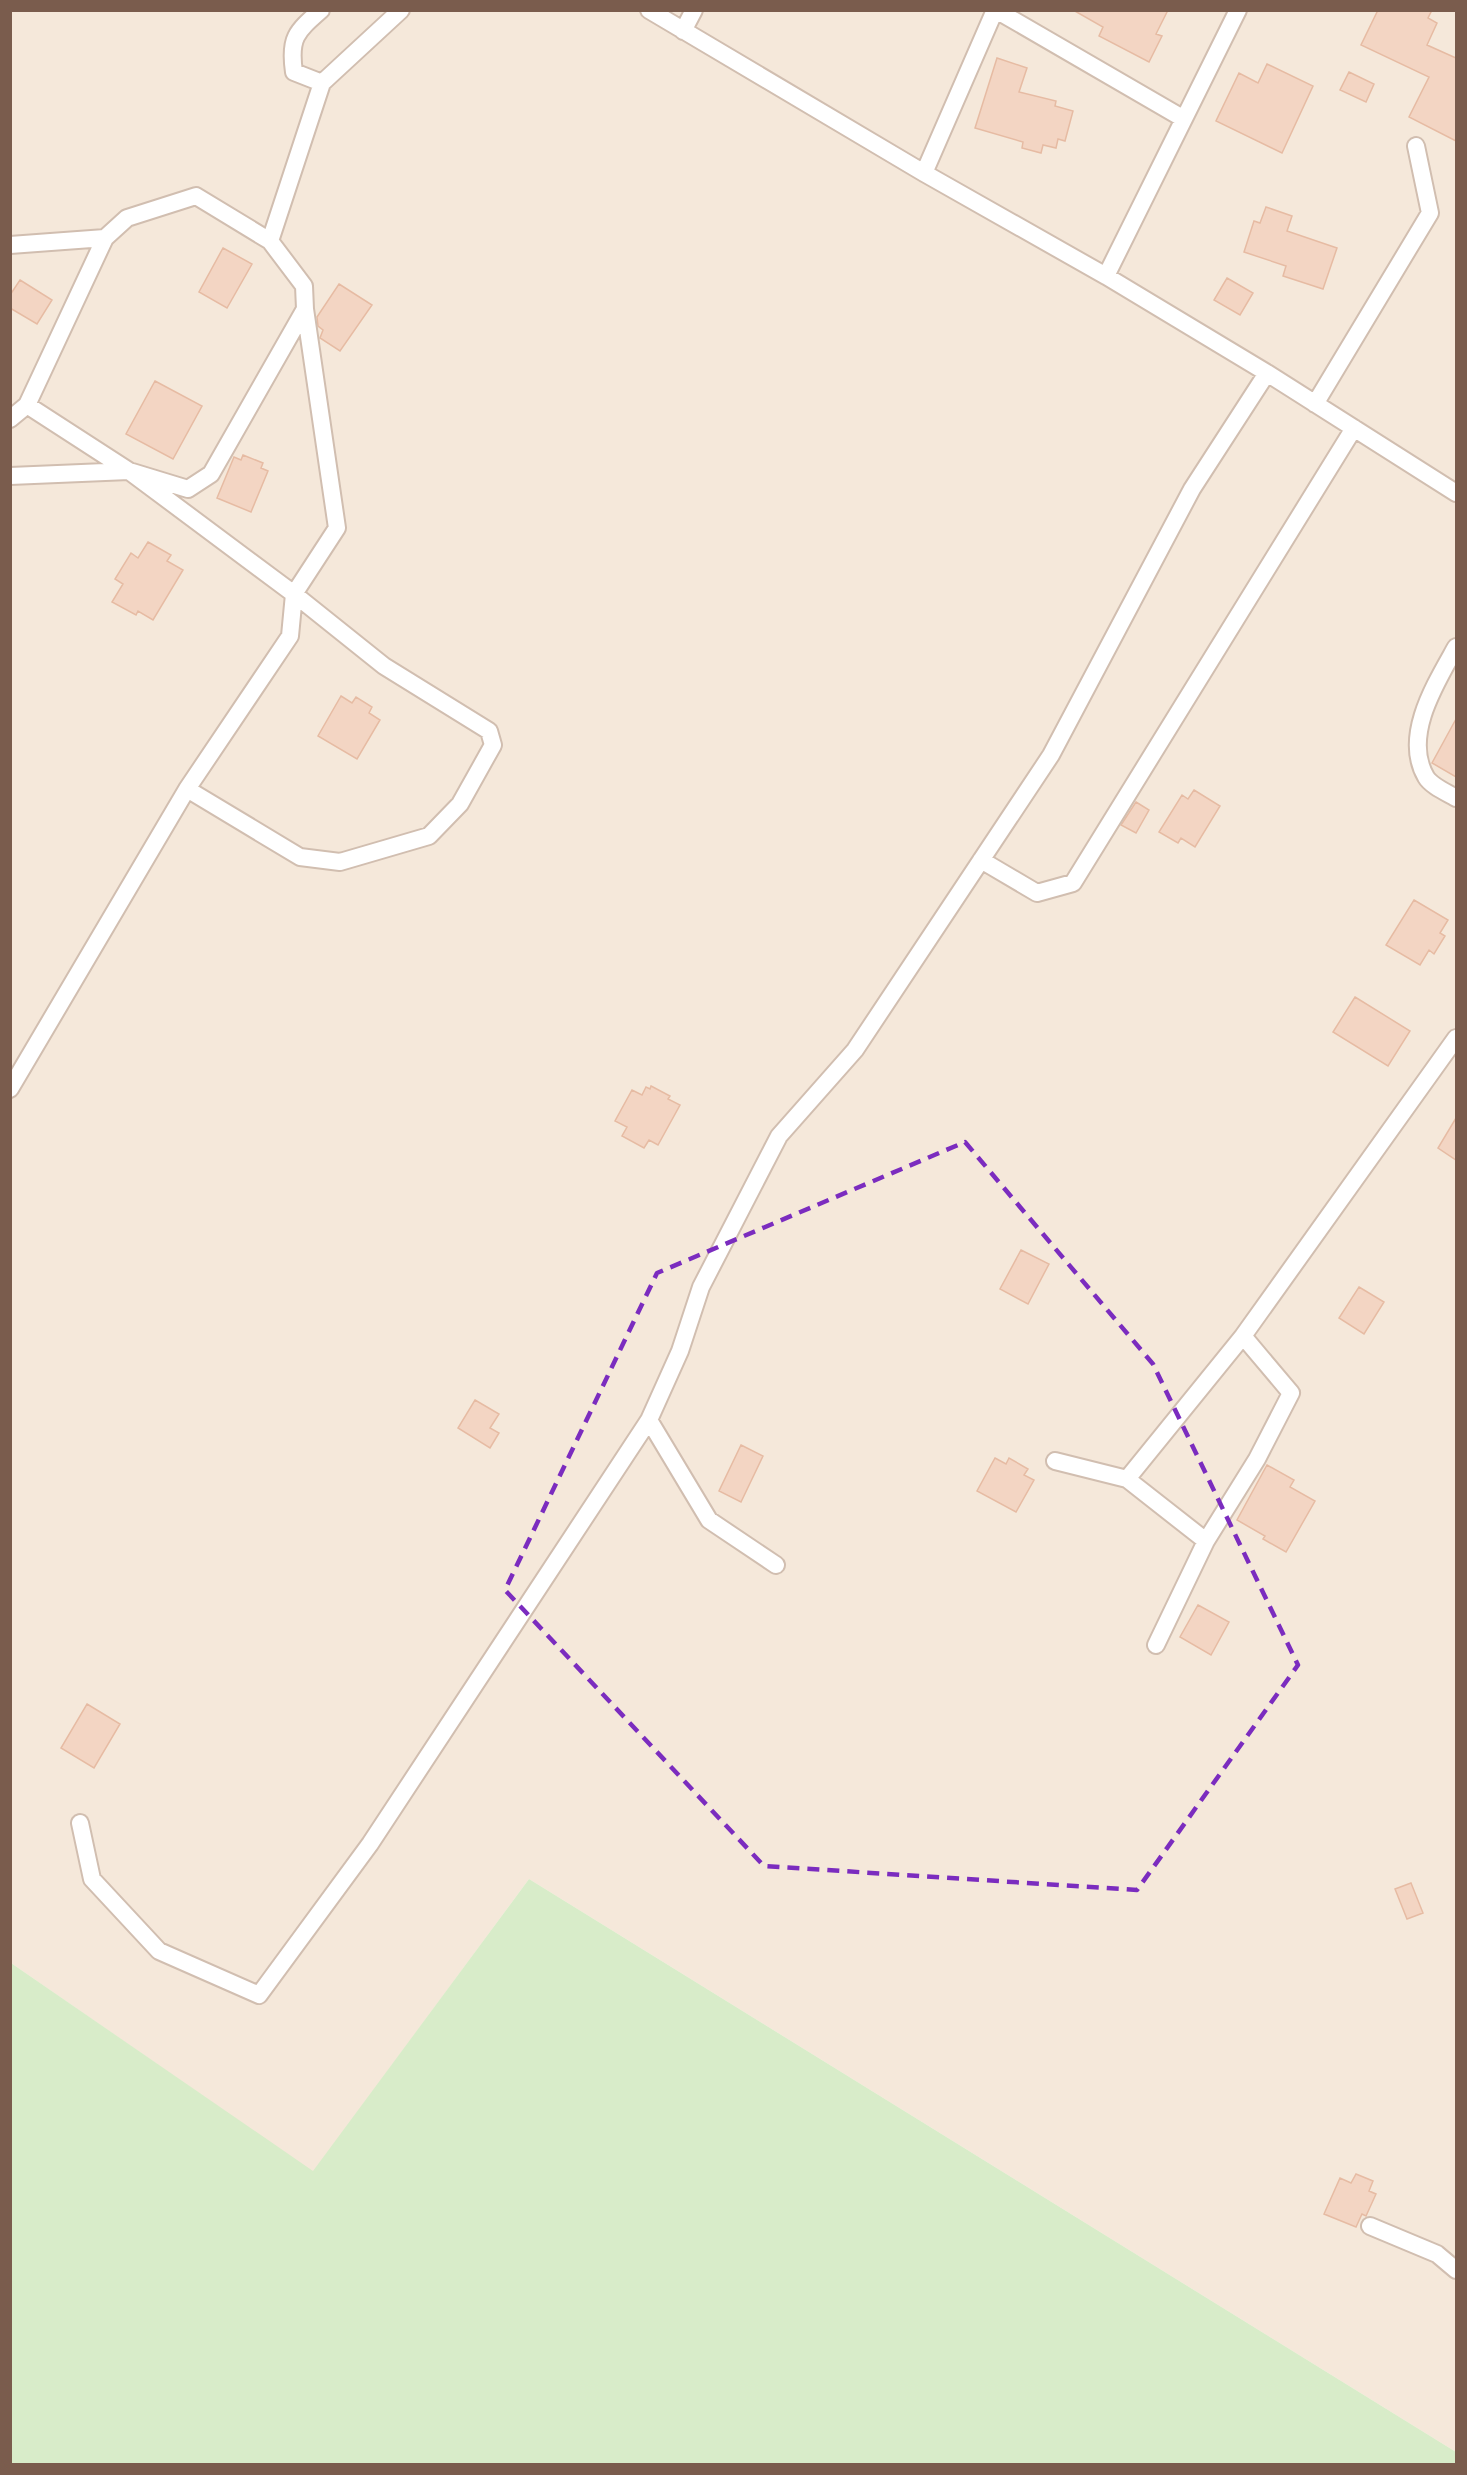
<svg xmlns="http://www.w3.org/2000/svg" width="1467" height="2475" viewBox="0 0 1467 2475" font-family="Helvetica,sans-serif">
<rect width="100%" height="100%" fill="#fdf6ec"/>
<path fill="#f5e8da" d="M11 11H1456V2452L529 1879 313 2172 11 1963Z"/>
<path fill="#d8ecc9" d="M529 1879 1456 2452V2464H11V1963L313 2171Z"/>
<path fill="#f3d5c3" stroke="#e6bba3" stroke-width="1.5" d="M1073 10H1168L1156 34 1162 36 1149 62 1099 36 1103 27Z
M1378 10H1432L1428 18 1437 23 1427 45 1456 58V141L1409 117 1429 77 1361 45Z
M997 58 1027 68 1019 92 1056 101 1055 106 1073 111 1065 141 1058 139 1056 148 1043 145 1041 153 1022 148 1023 142 975 128Z
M1267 64 1313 86 1282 153 1216 121 1239 73 1258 83Z
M1349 72 1374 84 1366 102 1340 90Z
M1266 207 1292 216 1287 231 1337 248 1323 289 1283 276 1286 266 1244 252 1254 221 1260 223Z
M223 248 252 264 227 308 199 292Z
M1227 278 1253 293 1240 315 1214 300Z
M20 280 52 300 37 324 10 308V295Z
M339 284 372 305 340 351 320 338 323 330 318 326 317 317Z
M155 381 202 406 173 459 126 434Z
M243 455 263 463 261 468 268 471 251 512 217 498 234 457 241 460Z
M148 542 171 555 167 561 183 570 153 620 138 611 136 615 112 602 123 584 115 579 131 553 138 558Z
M341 696 352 703 356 697 372 707 369 713 380 720 357 759 318 736Z
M1456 719V777L1432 763Z
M1194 790 1220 806 1195 847 1181 838 1178 843 1159 832 1182 795 1188 799Z
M1136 802 1149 810 1136 833 1121 825Z
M1414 900 1448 920 1440 933 1445 936 1434 954 1429 950 1420 965 1386 945Z
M1355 997 1410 1031 1388 1066 1333 1032Z
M651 1086 670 1096 668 1099 680 1105 658 1145 649 1140 644 1148 622 1136 627 1127 615 1121 632 1090 642 1095 646 1087 650 1089Z
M1456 1118V1160L1438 1148Z
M1021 1250 1049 1264 1028 1304 1000 1289Z
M1359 1287 1384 1302 1364 1334 1339 1318Z
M475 1400 499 1414 490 1428 499 1433 490 1448 458 1428Z
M741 1445 763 1456 741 1502 719 1491Z
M995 1458 1006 1464 1009 1458 1028 1469 1024 1475 1034 1480 1016 1512 977 1491Z
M1267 1465 1294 1480 1290 1487 1315 1501 1286 1552 1263 1539 1265 1536 1237 1520Z
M1198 1605 1229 1622 1211 1655 1180 1637Z
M87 1704 120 1724 94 1768 61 1748Z
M1411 1883 1423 1913 1407 1919 1395 1889Z
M1356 2174 1373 2181 1369 2191 1376 2194 1366 2216 1362 2214 1356 2227 1324 2214 1340 2178 1351 2183Z"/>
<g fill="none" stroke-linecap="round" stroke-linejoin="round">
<defs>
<path id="street" d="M321 10C296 32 289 38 294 72L322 83
M649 10 924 173 1106 276 1267 373 1456 493
M996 10 1184 119
M683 31 694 10
M924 173 995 10
M10 245 105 238
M1106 276 1238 10
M1315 404 1430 213 1416 146
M27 405 105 238 127 218 196 196 270 241
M10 419 27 405 129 471 188 489 211 474 305 309 304 286 270 241 322 83 401 10
M10 476 129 471 294 594 290 636 187 789 10 1089
M1456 647C1436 683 1402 736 1426 777 1431 786 1448 793 1456 798
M187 789 300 857 340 862 429 836 460 804 493 745 489 731 384 666 294 594 337 528 305 309
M981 860 1037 893 1073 883 1354 428
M649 1420 709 1520 776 1565
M1055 1461 1127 1479 1206 1541
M1127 1479 1243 1336
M1156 1645 1206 1541 1257 1459 1291 1393 1243 1336 1456 1038
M80 1823 92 1879 159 1951 259 1995 370 1844 649 1420 680 1351 701 1287 779 1136 855 1050 1051 755 1192 489 1267 373
M1370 2226 1437 2254 1456 2270"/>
</defs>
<use href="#street" stroke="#d1beb0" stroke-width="20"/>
<use href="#street" stroke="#fff" stroke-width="16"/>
</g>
<path fill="none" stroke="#7b2cbf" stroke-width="4.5" stroke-dasharray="12 8" stroke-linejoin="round" d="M965 1142 1153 1364 1298 1665 1137 1890 764 1866 505 1590 657 1273Z"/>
<rect width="1467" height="2475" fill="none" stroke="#7a5c4d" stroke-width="24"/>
</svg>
